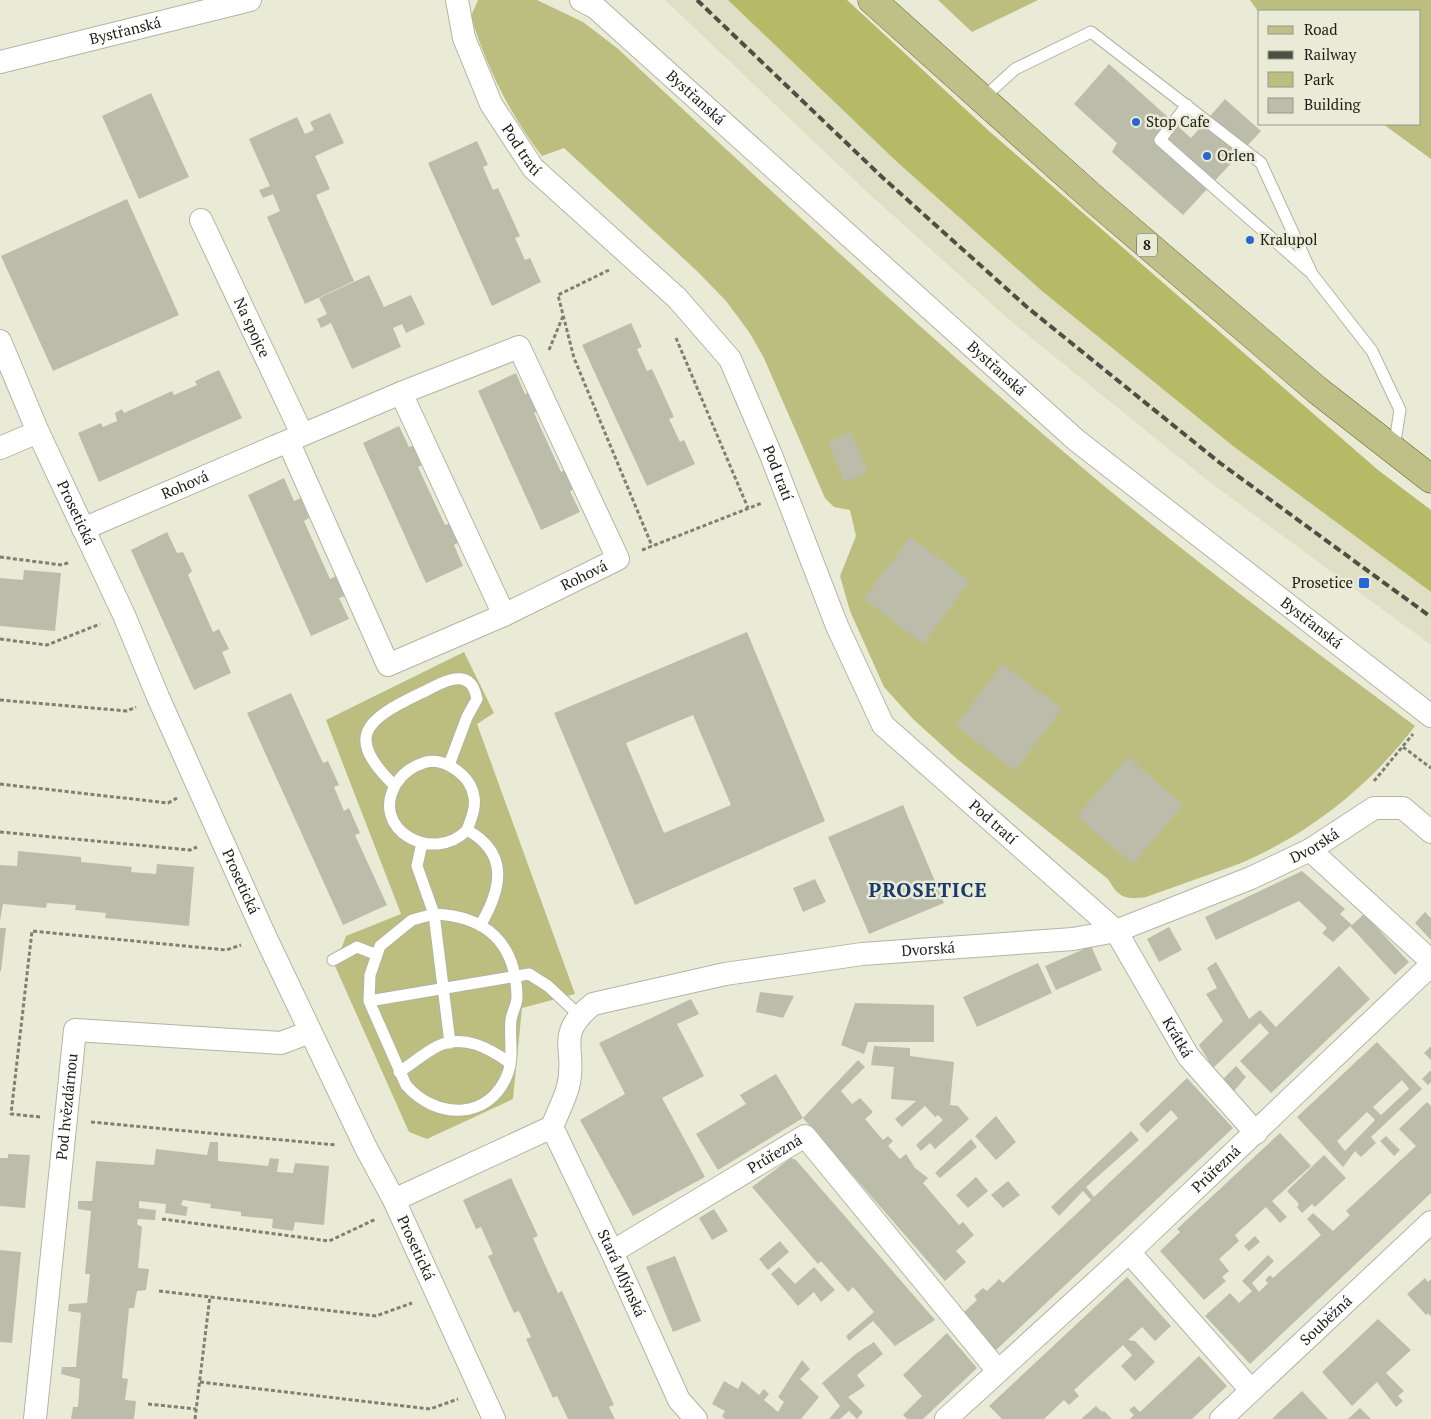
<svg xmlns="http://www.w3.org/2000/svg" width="1431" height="1419" viewBox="0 0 1431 1419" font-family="'PT Serif',serif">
<rect width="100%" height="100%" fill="#e9ebd7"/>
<path fill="#dedfc4" d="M665 0H728L896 161 1042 291 1233 446 1431 592V645L1207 480 1014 324 867 192Z"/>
<path fill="#bbbe7e" d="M478 0H537L583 22 617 48C769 189 920 330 1078 464 1187 556 1301 641 1415 726 1369 787 1307 836 1236 865 1206 876 1176 886 1146 897 1125 900 1119 898 1108 879L957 759 913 719 884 687 850 611 840 576 856 536 850 510 834 507 825 498 763 356 749 332 726 301 697 271 564 148 542 156C511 117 485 64 471 16Z
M938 0H1038L972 32Z
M1250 0H1431V159L1383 124H1420V11H1260V14Z
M464 652 494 713 477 724 575 994 522 1008 513 1099 427 1139 409 1132 335 966 346 936 401 914 326 720Z"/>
<path fill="#b6b966" d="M728 0H847L989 131 1378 470 1431 510V592L1233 446 1042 291 896 161Z"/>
<path fill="#bbbdaa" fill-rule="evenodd" d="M1109 64 1191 138 1225 99 1261 131 1183 215 1112 152 1117 143 1074 104Z
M151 93 189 177 139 199 102 116Z
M330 113 344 143 315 156 330 189 316 195 354 281 305 304 267 217 280 211 273 194 263 198 259 190 270 186 249 139 297 117 305 134 314 130 310 122Z
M477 141 488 165 483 167 493 190 498 188 520 236 515 238 525 260 530 258 541 282 492 306 428 163Z
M127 199 179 315 53 371 1 256Z
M369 275 384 307 411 295 425 324 406 333 402 324 393 328 401 347 352 369 331 323 321 328 317 319 327 314 319 298Z
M631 323 642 347 637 349 647 371 652 369 674 417 669 419 680 442 684 440 695 464 647 486 582 345Z
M219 370 242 418 99 482 78 433 101 423 103 427 117 421 115 413 122 409 124 413 172 391 174 395 197 385 195 381Z
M516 373 525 394 532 391 540 410 534 413 561 472 567 469 576 488 570 491 580 512 541 530 478 391Z
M399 426 409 447 415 445 424 464 418 467 445 525 451 523 460 542 454 545 463 566 426 583 363 443Z
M851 432 868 472 845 482 828 442Z
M284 478 294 501 301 498 309 518 304 521 330 579 336 576 345 596 339 598 349 619 311 636 248 495Z
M167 532 177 553 183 552 192 571 188 575 213 632 219 629 229 649 222 652 231 673 194 690 131 550Z
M910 537 970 581 923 644 864 599Z
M24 570 61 573 55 631 0 626V578L23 580Z
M747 632 825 821 635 905 554 713ZM693 715 731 805 664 833 626 743Z
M1002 664 1062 708 1015 771 956 726Z
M291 693 323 763 328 761 339 785 334 787 344 811 349 808 360 833 355 835 387 905 343 925 247 713Z
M1128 757 1183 805 1133 864 1077 816Z
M903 805 944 903 869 934 828 837Z
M18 851 81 857V862L132 867 131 872 156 874 157 864 194 867 189 926 105 918 106 913 75 910 76 905 47 903 46 908 3 904 0 921V865L17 866Z
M1302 871 1345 909 1340 914 1352 925 1364 914 1409 962 1395 975 1350 926 1333 942 1322 933 1327 928 1299 901 1216 940 1205 917Z
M815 879 826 902 803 912 793 888Z
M1425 912 1431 918V940L1415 923Z
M1169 927 1182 950 1159 962 1147 939Z
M0 928H6L1 971H0Z
M1091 946 1102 970 1056 990 1045 966Z
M1216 962 1249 1019 1260 1010 1276 1027 1339 966 1370 999 1271 1093 1240 1061 1269 1033 1260 1023 1213 1068 1199 1045 1223 1021 1206 994 1217 988 1207 968Z
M1038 963 1052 993 977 1027 963 997Z
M760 992 794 996 783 1018 756 1012Z
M691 999 699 1014 677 1024 704 1076 662 1098 705 1177 633 1216 580 1120 625 1094 599 1043Z
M855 1003 934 1005V1042H868L864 1054 841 1045Z
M1377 1042 1422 1089 1371 1137 1376 1143 1361 1157 1355 1151 1343 1167 1297 1117ZM1402 1080 1409 1089 1381 1115 1373 1107ZM1367 1112 1375 1120 1345 1151 1337 1141Z
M874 1046 910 1048V1056L954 1062 950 1105 958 1106 969 1119 935 1149 930 1143 921 1151 916 1145 943 1120 938 1115 935 1117 925 1106 902 1127 895 1119 916 1101 891 1099 894 1067 871 1065Z
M1431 1046V1060L1424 1053Z
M858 1060 865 1067 841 1091 852 1104 860 1098 873 1112 865 1119 883 1140 888 1136 893 1141 888 1146 900 1159 906 1154 915 1168 928 1178 923 1183 959 1225 963 1222 974 1235 956 1251 966 1262 945 1281 803 1118Z
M1236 1066 1246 1077 1234 1091 1223 1079Z
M1431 1070V1082L1428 1085 1422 1079Z
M776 1074 803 1118 718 1170 696 1134 746 1104 740 1095Z
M1187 1078 1233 1128 996 1350 960 1316 977 1300 974 1296 983 1288 987 1291 999 1279 1003 1283 1091 1200 1083 1191 1059 1216 1051 1207 1131 1131 1139 1140 1086 1187 1094 1197 1178 1118 1171 1110 1147 1133 1139 1124Z
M1427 1102 1431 1106V1193L1250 1364 1205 1316 1230 1293 1239 1303 1252 1291 1242 1281 1268 1255 1274 1261 1252 1283 1259 1292 1268 1283 1265 1280 1270 1275 1273 1278 1321 1235 1307 1219 1313 1213 1333 1231 1350 1215 1346 1211 1416 1146 1399 1129Z
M996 1116 1016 1142 996 1160 975 1136Z
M1280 1133 1311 1166 1272 1201 1287 1217 1280 1223 1266 1207 1235 1235 1239 1241 1219 1259 1229 1271 1222 1277 1226 1281 1204 1300 1160 1251 1180 1232 1177 1229Z
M1386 1136 1400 1150 1394 1156 1380 1141Z
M971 1139 977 1147 940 1178 935 1173Z
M210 1142H218V1161L268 1166 270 1158 279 1159 277 1172 293 1173 295 1163 329 1166 324 1225 295 1222 293 1231 272 1228 273 1219 241 1216V1212L210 1208 211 1204 183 1200 181 1205 188 1207 186 1216 165 1213 166 1204 139 1201V1208L156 1210 155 1220 138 1219 137 1224 142 1227 138 1268 149 1269 146 1290 137 1291 134 1308H129L122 1378 128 1379 125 1400 136 1401 134 1419H71L73 1407H78L80 1379 61 1374 62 1367H76L81 1313 68 1311 69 1304 87 1303 90 1274H85L91 1211 78 1209V1201H92L96 1161 154 1165 156 1149 207 1155Z
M8 1154 30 1155 25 1208 0 1206V1158H8Z
M1324 1155 1346 1178 1315 1207 1312 1204 1302 1213 1297 1207 1299 1204 1287 1191Z
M791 1158 796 1160 935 1320 895 1346 873 1321 849 1341 846 1336 874 1312 853 1287 848 1292 821 1261 818 1264 752 1187Z
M976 1177 988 1191 968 1208 956 1195Z
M511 1178 538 1236 533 1238 545 1265 558 1293 562 1291 614 1405 609 1407 615 1419H568L557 1396 553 1398 526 1339 531 1337 519 1311 514 1313 488 1256 493 1254 481 1227 476 1229 463 1200Z
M1008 1181 1020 1195 1003 1208 991 1195Z
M714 1209 728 1231 712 1240 699 1218Z
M1255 1236 1260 1242 1249 1251 1244 1246Z
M780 1241 789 1252 768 1270 759 1259Z
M0 1250 21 1252 12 1343 0 1342Z
M675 1256 701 1321 673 1332 646 1267Z
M779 1267 795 1284 814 1267 835 1290 821 1302 814 1292 798 1306 771 1274Z
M1127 1277 1171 1326 1155 1341 1142 1327 1128 1340 1135 1341 1155 1362 1135 1381 1121 1366 1132 1355 1123 1345 1074 1390 1079 1396 1069 1405 1064 1400 1044 1419H1002L989 1406Z
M1425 1278 1428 1282 1431 1279V1317L1428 1313 1426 1315 1407 1294Z
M1378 1319 1411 1350 1386 1373 1404 1391 1398 1396 1403 1401 1396 1407 1377 1382 1352 1406 1322 1372Z
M947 1333 977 1368 923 1419H907L903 1415 922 1396 903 1375Z
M874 1342 883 1354 857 1375 865 1386 848 1397 863 1412 857 1419 849 1411 840 1419H829L840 1406 822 1383 857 1353Z
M1199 1356 1227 1386 1192 1419H1130L1134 1415 1129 1410 1134 1406 1140 1412Z
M802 1360 810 1369 800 1379 819 1397 801 1419H725L722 1416 725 1411 712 1404 724 1381 738 1389 742 1381 759 1395 764 1389 769 1394 764 1400 778 1412 784 1402 778 1397Z
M1302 1391 1328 1419H1272L1277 1414Z
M1096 1406 1102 1412 1104 1411 1112 1419H1081Z
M1360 1408 1371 1419H1347L1350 1417Z"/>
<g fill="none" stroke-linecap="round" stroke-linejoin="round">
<defs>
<path id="service" d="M982 99 1015 69 1091 32 1261 163 1312 274 1372 351 1400 410 1394 448
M1187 105 1160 140 1309 271
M395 786C344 737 365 720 419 694 431 689 448 677 462 679 472 681 475 690 477 699L467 717 449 765
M467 830C433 865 369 829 396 784 403 772 413 766 426 762 446 758 471 776 474 797 476 808 471 819 467 830 509 853 502 888 481 924
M422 843 417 866 434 914 450 1043
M434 914C486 916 516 943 517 997 517 1005 512 1012 511 1020 509 1037 514 1056 508 1073 490 1121 436 1120 406 1085L369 1001 370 975 380 946 412 920Z
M333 960 357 947 377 955
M369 1001 529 974 548 986 579 1015
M399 1072C412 1064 424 1053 438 1046 464 1034 489 1048 510 1063"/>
<g id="minor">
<path id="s1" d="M457 0 464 38 491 104 533 168 677 298 730 359 771 455 837 626 883 725 1116 931 1188 1056 1256 1133"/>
<path id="s2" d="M581 0 596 8 1076 440 1431 716"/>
<path id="s3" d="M0 62 250 0"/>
<path id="s4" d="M201 220 302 434"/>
<path id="s5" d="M0 341 38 432 124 615 158 697 265 936 366 1148 394 1200 494 1419"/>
<path d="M401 393 504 615"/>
<path d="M0 448 38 432"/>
<path id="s6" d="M83 529 288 441 388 665 504 615 618 559 519 347 401 393 288 441"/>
<path d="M1310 850 1431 961"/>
<path id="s7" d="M552 1127C557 1114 564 1101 568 1087 578 1048 553 1036 593 1004L725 974 862 954 1073 939 1116 931 1251 878 1310 850 1374 808H1403L1431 832"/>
<path id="s8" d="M552 1127 612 1252 679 1400 696 1419"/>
<path d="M394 1200 552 1127"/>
<path id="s9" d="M612 1252 805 1136 998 1371"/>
<path d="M1129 1252 1251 1390"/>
<path id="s10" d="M35 1419 75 1030 281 1043 310 1032"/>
<path id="s11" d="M946 1419 1129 1252 1431 965"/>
<path id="s12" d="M1221 1419 1431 1222"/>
</g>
<path id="primary" d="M872 0 1095 200 1317 390 1431 479"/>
</defs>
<use href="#service" stroke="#b3b4a2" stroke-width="13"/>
<use href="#minor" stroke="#b3b4a2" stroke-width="24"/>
<use href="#primary" stroke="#6a6c2d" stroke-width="29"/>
<path stroke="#7f8073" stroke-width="3" stroke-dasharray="4 2.5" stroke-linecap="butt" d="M609 270 558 295 574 358 652 546
M676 338 748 508
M549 350 563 316
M642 550 762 503
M0 557 62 565 70 562
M0 639 47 645 100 624
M0 700 127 711 136 707
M1403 747 1431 768
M1374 781 1413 734
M0 784 168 803 177 798
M0 832 190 850 197 847
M40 1117 11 1114 32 931 226 950 241 945
M91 1122 336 1145
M162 1219 329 1241 376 1219
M159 1291 376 1316 412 1303
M200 1382 430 1409 458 1399
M148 1404 196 1409
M195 1419 210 1296"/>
<use href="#service" stroke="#fff" stroke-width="11"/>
<use href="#minor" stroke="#fff" stroke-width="22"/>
<use href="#primary" stroke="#bfc088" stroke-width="28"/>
<path stroke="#4d4e44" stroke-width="4" stroke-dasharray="8 4" stroke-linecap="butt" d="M697 0 882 177 1028 308 1220 463 1431 617"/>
</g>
<g fill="#2667d3" stroke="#e9ebd7" stroke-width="2">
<circle cx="1136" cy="122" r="5"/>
<circle cx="1207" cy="156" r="5"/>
<circle cx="1250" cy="240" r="5"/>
<rect x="1358" y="577" width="12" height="12" rx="2.5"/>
</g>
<g text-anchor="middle" stroke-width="5" stroke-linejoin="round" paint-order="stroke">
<rect fill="#e9ebd7" stroke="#5a5b50" stroke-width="1" x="1137" y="233.5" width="20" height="23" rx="4"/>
<g font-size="14" font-weight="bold" fill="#1d1d16">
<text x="1147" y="250">8</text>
</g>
<g font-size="15" fill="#1d1d16" stroke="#e9ebd7">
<text dy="5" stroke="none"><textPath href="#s3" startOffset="129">Bystřanská</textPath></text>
<text dy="5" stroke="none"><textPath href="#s2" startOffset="151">Bystřanská</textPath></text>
<text dy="5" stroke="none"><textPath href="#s1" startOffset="165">Pod tratí</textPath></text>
<text dy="5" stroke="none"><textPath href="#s4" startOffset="119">Na spojce</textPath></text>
<text dy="5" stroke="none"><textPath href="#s2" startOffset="556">Bystřanská</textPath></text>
<text dy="5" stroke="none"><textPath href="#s1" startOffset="585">Pod tratí</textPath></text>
<text dy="5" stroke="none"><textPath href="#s6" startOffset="111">Rohová</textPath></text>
<text dy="5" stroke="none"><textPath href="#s5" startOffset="188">Prosetická</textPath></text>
<text dy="5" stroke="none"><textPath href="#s6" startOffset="684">Rohová</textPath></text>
<text dy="5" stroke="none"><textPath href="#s2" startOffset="961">Bystřanská</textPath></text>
<text dy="5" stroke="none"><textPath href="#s1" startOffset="1005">Pod tratí</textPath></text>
<text dy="5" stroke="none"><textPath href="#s7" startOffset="880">Dvorská</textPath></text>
<text dy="5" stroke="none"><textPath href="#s5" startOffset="592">Prosetická</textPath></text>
<text dy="5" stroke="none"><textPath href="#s7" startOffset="475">Dvorská</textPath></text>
<text dy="5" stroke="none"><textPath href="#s1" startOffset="1292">Krátká</textPath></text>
<text dy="5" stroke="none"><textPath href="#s10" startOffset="314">Pod hvězdárnou</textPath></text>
<text dy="5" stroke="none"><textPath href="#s9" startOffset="190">Průřezná</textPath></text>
<text dy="5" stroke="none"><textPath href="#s11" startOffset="368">Průřezná</textPath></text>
<text dy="5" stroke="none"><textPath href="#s5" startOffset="998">Prosetická</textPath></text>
<text dy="5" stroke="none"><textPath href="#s8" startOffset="162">Stará Mlýnská</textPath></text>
<text dy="5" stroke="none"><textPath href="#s12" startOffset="144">Souběžná</textPath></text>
</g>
<g font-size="15" fill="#1d1d16" stroke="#e9ebd7" text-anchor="start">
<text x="1146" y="127">Stop Cafe</text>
<text x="1217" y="161">Orlen</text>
<text x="1260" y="245">Kralupol</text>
<text x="1353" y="588" text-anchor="end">Prosetice</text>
</g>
<g font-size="20" font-weight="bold" letter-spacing="1" fill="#1a3a6f" stroke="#e9ebd7">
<text x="928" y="897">PROSETICE</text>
</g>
</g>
<rect x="1258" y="10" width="162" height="115" fill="#e9ebd7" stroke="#97998a"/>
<rect x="1268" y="26" width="25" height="8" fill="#bfc088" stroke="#97998a"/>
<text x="1304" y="35" font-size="15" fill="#1d1d16">Road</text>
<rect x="1268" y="51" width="25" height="8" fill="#4d4e44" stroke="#97998a"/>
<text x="1304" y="60" font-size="15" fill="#1d1d16">Railway</text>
<rect x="1268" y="72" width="25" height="15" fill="#bbbe7e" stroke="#97998a"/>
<text x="1304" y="85" font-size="15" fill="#1d1d16">Park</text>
<rect x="1268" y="98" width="25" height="15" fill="#bbbdaa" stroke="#97998a"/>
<text x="1304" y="110" font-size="15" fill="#1d1d16">Building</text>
</svg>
